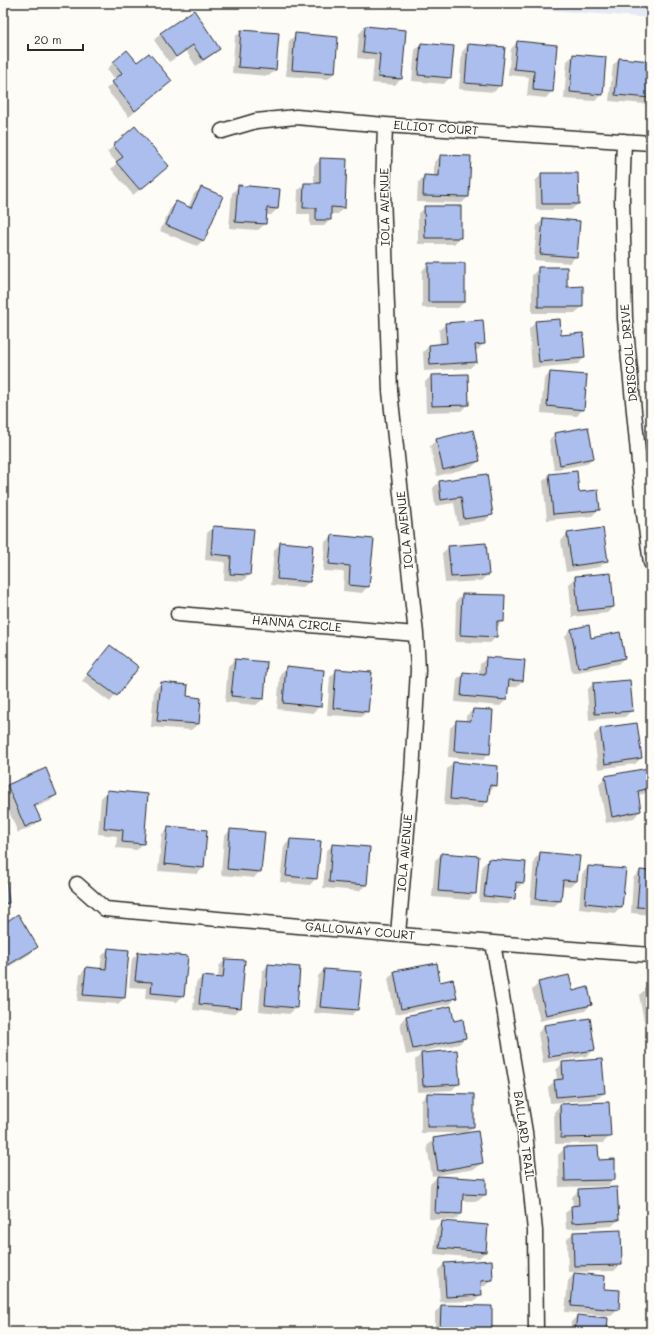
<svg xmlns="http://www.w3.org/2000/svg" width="654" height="1335" viewBox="0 0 654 1335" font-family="Mali,sans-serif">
<rect width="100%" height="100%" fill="#fdfcf7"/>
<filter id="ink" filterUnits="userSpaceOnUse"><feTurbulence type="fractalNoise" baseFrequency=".025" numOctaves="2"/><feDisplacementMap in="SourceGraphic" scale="8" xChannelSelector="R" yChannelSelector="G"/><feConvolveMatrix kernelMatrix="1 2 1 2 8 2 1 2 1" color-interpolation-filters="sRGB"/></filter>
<g filter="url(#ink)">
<path fill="#e4e9f4" d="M459 3H651V18Z"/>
<path fill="#0003" d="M598 3H638L634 7Z
M193 11 218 49 212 55 196 66 186 51 169 62 154 40 160 34Z
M365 27 401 79 395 85 372 83 374 60 357 58 359 34Z
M241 31 275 70 269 76 232 73 235 37Z
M296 34 337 38 334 73 328 79 286 76 289 41Z
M517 42 552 91 546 98 527 96 529 77 508 75 511 49Z
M421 44 450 77 444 84 412 81 415 50Z
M468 45 500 85 494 92 459 89 462 52Z
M574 55 602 95 595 101 564 99 567 61Z
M619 59 651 62V99L646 104 609 101 613 65Z
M114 62 137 63 171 81 129 117 106 89 116 80 107 69Z
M135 127 161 172 133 195 111 169 117 163 107 152Z
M441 156 468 197 462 203 417 202 418 183 424 176 434 177V162Z
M321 159 344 207 338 214H330V220L324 226H310V214H297L298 190 304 184H314V166Z
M542 174 578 204 571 210H536L535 181Z
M239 186 277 209 271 215H266L265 224 258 230 229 228 232 193Z
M201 188 203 240 197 246 160 231 170 209 176 203 188 208 194 194Z
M425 208 460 237 454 244H418V214Z
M544 219 576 256 570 263 534 260 537 225Z
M428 264 464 302 458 308H422V271Z
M539 268 566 288 582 307 575 313H532V275Z
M536 322 560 336 584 358 578 364 532 368 529 329Z
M446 324 484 343 478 350H475L476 362 470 368 424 371 423 352 429 346 440 345 439 330Z
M550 373 583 409 577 416 541 413 544 379Z
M431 376 468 404 461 411 426 412 425 382Z
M555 434 593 458 586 464 554 470 549 440Z
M436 440 479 461 472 467 437 476 430 446Z
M550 475 578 493 599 509 592 516 547 520 543 481Z
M439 482 491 515 485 521 458 525 454 503 435 506 433 488Z
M214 527 249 575 243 581 224 580 225 562 205 560 207 533Z
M567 534 606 560 600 567 566 572 561 541Z
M332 536 373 539 368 586 362 593 343 591 344 572 323 571 325 542Z
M281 543 309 582 302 588 271 585 274 550Z
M449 547 488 574 481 581 445 583 442 553Z
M610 574 613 607 607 613 572 617 569 584 575 577Z
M462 595 503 621 496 628V637L490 643 455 642 456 601Z
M588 626 590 639 624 658 618 664 572 673 565 636 571 629Z
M110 646 138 667 110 702 82 681Z
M487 658 522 681 516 687H507L506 700 500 706 455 702 457 679 464 673 479 674 480 664Z
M235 660 263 699 256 705 225 702 228 666Z
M287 667 320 706 313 713 277 709 280 674Z
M337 670 367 711 361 717 327 715 330 677Z
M161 683 186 697 200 699 198 724 191 730 151 727 154 690Z
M593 684 632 710 625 717 589 720 587 690Z
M473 710 489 753 483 760 448 757 450 728 457 721 466 722V716Z
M636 724 641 758 635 764 598 769 594 735 600 729Z
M453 763 496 785 489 792 487 802 481 808 444 805 447 769Z
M605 777 650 788 644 794 637 795 640 811 634 818 606 823 599 784Z
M7 786 56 795 50 801 34 808 40 820 33 826 18 833 3 797V790Z
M108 791 143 843 137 850 116 848 117 836 98 834 101 798Z
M168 828 203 868 197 874 158 871 162 834Z
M230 830 260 871 254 878 221 875 224 837Z
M290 840 316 878 310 885 280 882 284 846Z
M333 845 366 885 359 891 323 888 326 851Z
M540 853 576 881 570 887 561 886 560 901 553 907 530 905 534 860Z
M442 854 475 893 469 900 432 897 435 860Z
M488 860 523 882 517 889H515L514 898 508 904 479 902 482 866Z
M588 867 622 906 615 913 579 909 582 874Z
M3 870 8 903 3 908Z
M640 871 651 872V915L631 913 633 878Z
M3 925 36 947 30 954 3 970Z
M108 949 128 951 124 998 118 1004 77 1001 80 975 86 968 100 970 102 956Z
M138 953 183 995 177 1002 145 999 146 988 129 987 132 959Z
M225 960 240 1007 234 1014 193 1010 196 983 202 977 218 978 219 966Z
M268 965 296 1008 289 1014 259 1011 262 972Z
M324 970 357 1009 351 1016 314 1013 318 976Z
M394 972 440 983 456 998 450 1004 395 1014 388 979Z
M539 983 572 992 591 1004 585 1011 540 1021 532 990Z
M651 988V1025L645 1026 639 995 646 989Z
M406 1016 453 1022 465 1038 459 1044 406 1055 400 1023Z
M544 1026 594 1050 587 1056 543 1063 538 1033Z
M421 1054 459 1083 452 1090 417 1092 415 1060Z
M563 1063 604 1093 597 1099 550 1103 548 1087 555 1081H557L556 1070Z
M427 1094 473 1127 465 1134 482 1163 475 1169 432 1176 427 1146 434 1139 465 1133H421V1101Z
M560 1105 610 1136 603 1143 555 1144 554 1112Z
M565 1148 598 1161 614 1179 608 1186 559 1187 558 1155Z
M437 1177 485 1180V1195L478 1201H462L461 1214 455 1220 429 1219 430 1184Z
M579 1190 618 1220 612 1226 566 1229 565 1213 573 1207 572 1197Z
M442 1222 485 1252 479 1258 434 1254 436 1229Z
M573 1233 621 1264 614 1271 568 1272 567 1239Z
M444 1264 492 1280 485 1286 480 1287 481 1294 474 1301 440 1302 438 1270Z
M574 1274 603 1290 619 1291 618 1310 611 1316 565 1312 568 1281Z
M442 1306 491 1332H435V1312Z
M577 1316 606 1330 624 1332H570L571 1322Z"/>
<path fill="#abbeed" stroke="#2b2b2b" d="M194 10 220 49 203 60 193 45 176 57 160 33Z
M365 26 406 30 402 79 378 77 380 54 363 52Z
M241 30 279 33 276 70 238 67Z
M295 33 338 37 335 73 292 70Z
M517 41 557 45 553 92 533 90 534 71 514 69Z
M421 43 454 46 451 78 418 75Z
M468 44 505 47 501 86 465 83Z
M127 50 137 62 149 53 172 81 135 111 112 82 122 73 113 62Z
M573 54 606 57 603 95 570 92Z
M619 58 651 61V98L615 95Z
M135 126 169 166 140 190 116 162 123 157 113 145Z
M440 155 471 156 469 197 423 196 424 175 439 176Z
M320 158 347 159 345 208 331 207V220H316V208H303L304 183H320Z
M541 173H578L579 204H542Z
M238 185 280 189 278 209 267 208 266 224 235 222Z
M201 187 223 196 204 241 166 225 176 201 191 208Z
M424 206H461V238H425Z
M543 218 580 221 577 257 540 254Z
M428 263H465V302H428Z
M538 267H567V287L583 286V307H538Z
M560 319 561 335 583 333 585 358 539 362 535 321Z
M483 320 485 344 475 345 477 362 430 365 429 345 447 343 445 323Z
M550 372 587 375 584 410 547 406Z
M468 374 469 405 432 406 431 375Z
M588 427 594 458 560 465 554 433Z
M473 430 480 461 443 470 436 439Z
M577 471 579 492 598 490 600 510 553 514 549 474Z
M487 474 493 515 464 519 461 497 441 500 439 481Z
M213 526 254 529 250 575 230 574 231 556 211 554Z
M603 528 608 561 572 566 567 533Z
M332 535 374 539 369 587 349 585 350 566 329 564Z
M280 542 313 545 310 582 277 579Z
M486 543 489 575 451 577 448 546Z
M611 573 614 607 578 611 575 576Z
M462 594 505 595 504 622 497 621V637L460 635Z
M589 625 591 638 620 632 625 658 578 668 571 629Z
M110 645 139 667 117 696 87 674Z
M486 657 525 660 523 681 509 680 507 700 461 696 463 672 485 674Z
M235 659 267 662 264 699 231 696Z
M286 666 324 670 321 707 283 703Z
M336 669 372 672 368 712 333 708Z
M630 680 633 711 595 714 593 683Z
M161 682 188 685 187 696 201 698 199 724 157 721Z
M473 709 493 710 490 754 454 751 456 720 471 721Z
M637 723 642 758 605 764 600 728Z
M453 762 498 766 497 786 490 785 488 802 450 799Z
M46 768 57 795 34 805 41 820 25 827 7 785Z
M648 768 651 788 638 791 641 811 612 817 605 776Z
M107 790 148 794 144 844 122 842 123 830 104 828Z
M168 826 207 830 204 868 164 864Z
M230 829 265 832 261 872 227 869Z
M290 839 321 841 317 879 286 876Z
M332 844 370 847 367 885 329 882Z
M540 852 580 856 577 881 563 880 561 901 536 899Z
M441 853 479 856 476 894 438 891Z
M488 859 526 862 524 883 516 882 515 899 484 896Z
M588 866 626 869 622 907 585 903Z
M3 869H5L9 903 3 904Z
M640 870 651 871V908L637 907Z
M18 914 38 947 5 967 3 963V924Z
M108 948 129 950 125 998 83 995 86 967 106 969Z
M138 952 188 956 184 996 151 993 152 982 135 981Z
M225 959 245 960 241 1008 199 1004 202 976 223 978Z
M437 963 440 982 453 979 457 998 401 1009 394 971Z
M268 964 300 967 297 1008 265 1005Z
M324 969 362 972 358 1010 320 1007Z
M569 975 573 991 588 987 592 1005 546 1015 538 982Z
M651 987V1020L645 988Z
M451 1006 454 1021 463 1019 466 1038 413 1049 406 1016Z
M590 1018 595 1050 549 1057 544 1025Z
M457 1050 460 1084 423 1086 421 1053Z
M602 1059 605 1093 556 1097 554 1080 563 1079 562 1062Z
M427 1093 474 1094V1127H427Z
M609 1102 611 1137 561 1138 560 1104Z
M478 1131 483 1163 438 1171 433 1138Z
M598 1146 599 1160 615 1159V1180L565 1181 564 1147Z
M437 1176 486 1179V1195L463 1194 462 1214 435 1213Z
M617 1187 619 1220 572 1223 571 1206 579 1205 578 1189Z
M442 1221 488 1225 486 1252 439 1248Z
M621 1230 622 1265 574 1266 573 1232Z
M492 1260 493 1280 481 1281 482 1295 446 1297 444 1263Z
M574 1273 605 1276 604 1289 620 1290 619 1310 571 1306Z
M441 1305 492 1306V1332H440Z
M577 1315 608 1318 607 1330 625 1332H575Z"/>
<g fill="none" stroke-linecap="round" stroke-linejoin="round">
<defs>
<path id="minor" d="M385 125 383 193 390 391 416 634 418 670 412 773 398 934
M222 131 256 121 296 117 385 125 651 143
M624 141 622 198 625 319 644 514 651 563
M178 614 416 634
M77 884 105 909 493 943 651 955
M493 943 525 1132 535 1231 536 1332"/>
</defs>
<use href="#minor" stroke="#2b2b2b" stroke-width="17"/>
<use href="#minor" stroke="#fdfcf7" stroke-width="14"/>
</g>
</g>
<g text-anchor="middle" stroke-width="3" stroke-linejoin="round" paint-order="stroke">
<g font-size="12" fill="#2b2b2b" stroke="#fdfcf7">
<text transform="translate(436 128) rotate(4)" y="4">ELLIOT COURT</text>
<text transform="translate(385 207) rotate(-91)" y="4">IOLA AVENUE</text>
<text transform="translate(629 353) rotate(-95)" y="4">DRISCOLL DRIVE</text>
<text transform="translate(405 530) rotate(-96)" y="4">IOLA AVENUE</text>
<text transform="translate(297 624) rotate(5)" y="4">HANNA CIRCLE</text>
<text transform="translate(405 853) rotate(-85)" y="4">IOLA AVENUE</text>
<text transform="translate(360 931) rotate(5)" y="4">GALLOWAY COURT</text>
<text transform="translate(524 1136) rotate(82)" y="4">BALLARD TRAIL</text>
</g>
</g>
<rect width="654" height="1335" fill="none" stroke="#fdfcf7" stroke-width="16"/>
<rect x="8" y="8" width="638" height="1319" fill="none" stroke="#2b2b2b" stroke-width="1.5" filter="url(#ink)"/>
<path d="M28 44v6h55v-6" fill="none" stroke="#2b2b2b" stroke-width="2"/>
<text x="34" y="44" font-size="12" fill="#2b2b2b" stroke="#fdfcf7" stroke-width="3" paint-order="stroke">20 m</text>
</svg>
